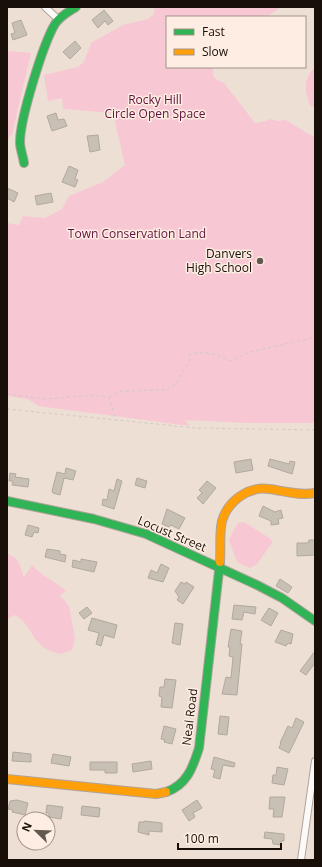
<svg xmlns="http://www.w3.org/2000/svg" width="322" height="867" viewBox="0 0 322 867" font-family="'Open Sans',sans-serif">
<rect width="100%" height="100%" fill="#eedfd4"/>
<path fill="#f7c7d3" d="M155 7H281L266 17H167V67H212L214 78 224 83 255 123 263 122 270 119 278 121 286 120 310 135 315 136V423H248L185 420 190 426 38 406 28 399 7 396V223L19 225 23 216 45 218 62 209 69 196 103 182 125 165 113 113 63 109 62 98 48 101 44 75 78 67 84 62 91 43 123 25 148 19 154 14Z
M7 51 31 53 12 134 7 141Z
M315 68V107H311C305 94 302 78 315 68Z
M244 522 271 539 272 543 257 564 250 568 237 562 229 541 232 533 238 523Z
M7 554C20 557 20 567 24 577L32 565C41 576 56 581 66 591L60 595 69 606 75 638 72 650 61 654C30 649 35 626 15 615L7 619Z"/>
<path fill="#c8bfb5" stroke="#b1a99e" d="M104 10 113 21 108 25 105 21 98 28 92 20Z
M21 20 27 35 13 40 11 34 15 33 12 23Z
M75 41 81 48 70 59 63 52Z
M56 113 58 120 64 119 67 126 52 131 47 116Z
M98 135 100 150 90 152 87 136Z
M69 166 78 170 75 179 78 180 75 187 62 182Z
M7 188 18 193 14 202 7 198Z
M51 193 53 202 37 205 35 196Z
M251 459 253 470 236 473 234 462Z
M270 459 289 464 290 461 295 462 292 474 268 466Z
M66 468 76 471 73 480 64 478 60 495 53 493 52 491 57 472 65 474Z
M10 473 16 474 15 477 29 479 28 487 12 485 13 481H9Z
M137 478 147 481 145 488 135 485Z
M117 479 122 481 114 509 102 505 103 499 107 500 109 489 114 491Z
M207 481 216 488 203 504 197 498 202 493 199 490Z
M263 506 275 512 281 510 283 518 278 519 279 524 271 525V521L259 516Z
M167 509 185 518 179 529 171 525 169 527 162 524Z
M28 525 39 528 38 533 34 532 32 537 25 535Z
M309 540H315V555L297 556V543H308Z
M47 549 60 551V554L66 555 65 562 45 557Z
M81 559 97 562 94 572 72 567 73 560 81 562Z
M161 564 169 568 163 582 148 578 151 570 157 573Z
M280 579 292 587 288 593 276 586Z
M181 582 185 584 186 582 194 587 183 604 177 600 179 597 175 591Z
M234 605 256 607 255 614 244 612 242 620 232 619Z
M87 607 92 613 84 619 79 613Z
M269 608 278 613 271 626 261 620Z
M92 618 117 625 114 638 104 635 101 646 96 644 99 633 88 630Z
M175 623 183 624 180 645 172 643Z
M231 629 242 631 240 644H242L237 695 222 694 226 677 231 678 233 657 229 656 230 647H228Z
M281 630 293 634 291 644 288 643 286 646 275 642Z
M315 651V663L306 675 300 671Z
M165 679 176 680 172 708 161 707 162 697 159 696 160 687H164Z
M220 716 229 717 227 735 218 734Z
M296 718 304 722 289 753 279 748 281 743H280L288 726 292 728Z
M164 726 176 729 172 744 164 742 165 740 161 739Z
M13 752 31 754V762L12 761Z
M53 754 71 757 69 766 51 763Z
M214 757 235 763 234 767 223 765 220 779 213 777 215 770 211 769Z
M151 761 152 769 133 772 132 764Z
M90 762H117V773H105V770H90Z
M277 767 288 769 284 785 272 783 273 775H276Z
M270 797H285L282 817H273L274 809H269Z
M17 800 28 803 25 815 12 812 13 810 8 809 10 801Z
M197 800 202 808 193 813 195 817 189 821 182 810Z
M47 805 63 807 61 819 49 817V813H46Z
M82 806 100 808 99 817 81 815Z
M144 821 162 823V832L149 831V835L138 832 139 822H144Z
M265 832 284 834V841H281V845L273 844 272 839 264 838Z"/>
<g fill="none" stroke-linecap="round" stroke-linejoin="round">
<defs>
<path id="street" d="M45 7 59 20
M301 860 315 761"/>
<path id="fast" d="M24 163C23 156 20 149 20 142 20 119 43 44 55 24 60 16 68 12 76 7
M7 501 94 519 146 534 257 585 282 598 315 621
M166 792C187 785 193 767 199 748L220 562"/>
<path id="slow" d="M220 562C221 548 219 534 222 521 228 501 248 486 269 489 285 491 299 496 315 493
M7 779 156 794 166 792"/>
</defs>
<use href="#street" stroke="#aea39b" stroke-width="8"/>
<use href="#fast" stroke="#aea39b" stroke-width="10"/>
<use href="#slow" stroke="#aea39b" stroke-width="10"/>
<path stroke="#cfcbc8" stroke-width="1" stroke-dasharray="3 3" stroke-linecap="butt" d="M7 394 46 399 93 395 109 397 116 420
M109 397 122 391 166 390 176 384 190 360 189 355C202 350 218 354 230 361L247 353 315 337
M7 409 196 428 315 430"/>
<use href="#street" stroke="#fcfaf9" stroke-width="6"/>
<use href="#fast" stroke="#30b455" stroke-width="8"/>
<use href="#slow" stroke="#ff9f0a" stroke-width="8"/>
</g>
<circle fill="#63584f" stroke="#feede2" stroke-width="1.5" cx="260" cy="261" r="4"/>
<g text-anchor="middle" stroke-width="3" stroke-linejoin="round" paint-order="stroke">
<g font-size="12" fill="#61123e" stroke="#feede2">
<text x="155" y="104">Rocky Hill<tspan x="155" dy="14">Circle Open Space</tspan></text>
<text x="137" y="238">Town Conservation Land</text>
</g>
<g font-size="12" fill="#180f08" stroke="#feede2" text-anchor="end">
<text x="252" y="258">Danvers<tspan x="252" dy="14">High School</tspan></text>
</g>
<g font-size="12" fill="#180f08" stroke="#feede2">
<text transform="translate(172 534) rotate(23)" y="4">Locust Street</text>
<text transform="translate(190 717) rotate(-83)" y="4">Neal Road</text>
</g>
</g>
<rect width="322" height="867" fill="none" stroke="#180f08" stroke-width="16"/>
<rect x="166" y="16" width="140" height="52" fill="#feede2" stroke="#a2948b"/>
<rect x="174" y="29" width="20" height="6" fill="#30b455" stroke="#a2948b"/>
<text x="202" y="36" font-size="12" fill="#180f08">Fast</text>
<rect x="174" y="49" width="20" height="6" fill="#ff9f0a" stroke="#a2948b"/>
<text x="202" y="56" font-size="12" fill="#180f08">Slow</text>
<g transform="translate(36 831) rotate(293)"><circle r="19" fill="#feede2" stroke="#a2948b"/>
<path d="M0-3L7 15L0 10L-7 15Z" fill="#63584f"/>
<text y="-6" font-size="11" font-weight="bold" text-anchor="middle" fill="#180f08">N</text>
</g>
<path d="M178 843v6h103v-6" fill="none" stroke="#180f08" stroke-width="2"/>
<text x="184" y="843" font-size="12" fill="#180f08" stroke="#feede2" stroke-width="3" paint-order="stroke">100 m</text>
</svg>
